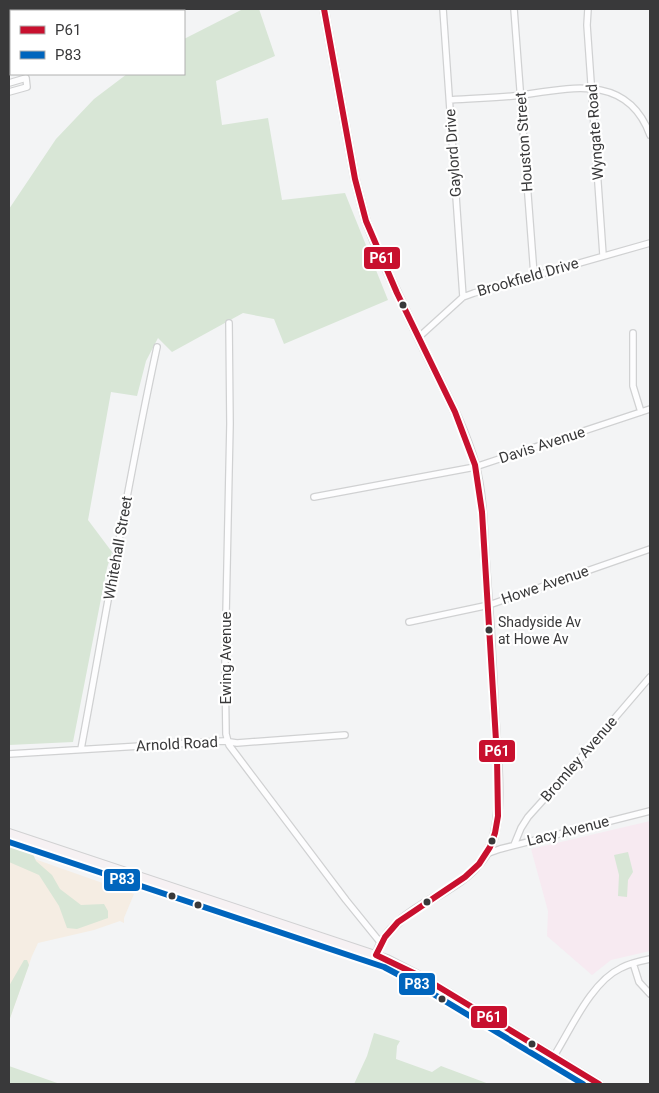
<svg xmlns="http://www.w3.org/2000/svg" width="659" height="1093" viewBox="0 0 659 1093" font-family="Roboto,sans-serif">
<rect width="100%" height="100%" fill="#f3f4f5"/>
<path fill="#f5ede3" d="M9 850 134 894 124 918V923L120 921 94 930 38 943 32 956 9 1021Z"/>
<path fill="#f7eaf1" d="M650 821V951L611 960 592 975 547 936 548 911 531 849Z"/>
<path fill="#d8e6d6" d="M243 9H259L275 56 216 81 222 125 268 118 282 200 345 193 388 300 284 344 274 319 243 313 172 352 158 338 146 361 137 396 111 392 88 520 112 552 107 568 73 742 9 745V209L56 139 94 99 127 74H184V39Z
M9 845 33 854 36 861 52 875 60 889 81 905 104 904 108 911V918L77 929 67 928 59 906 39 875 9 862Z
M628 852 633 872 628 880 627 897 618 896 619 875 614 855Z
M24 960H27L29 965 9 1021V986Z
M374 1033 400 1041 397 1046 396 1059 432 1072 441 1066 489 1084H354L367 1056Z
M9 1066 60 1084H9Z"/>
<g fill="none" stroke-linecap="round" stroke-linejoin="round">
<defs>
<path id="street" d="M443 9 463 297
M514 9 534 275
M588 9 587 25 603 255
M9 83 26 78 27 87 9 92
M450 100C474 98 499 98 522 95 574 87 628 75 650 135
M229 323 230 424 225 662 226 734 229 745 346 900 380 942
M633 333V386L641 412
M419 337 463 297 474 293 650 243
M314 497 475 467 650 409
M409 622 489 605 650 549
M81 749C106 615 128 480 157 347
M9 754 223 741 237 743 345 735
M514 845 521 828 528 817 572 768 650 677
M486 854 500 849 650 811
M633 963 639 982 650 994
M554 1056C571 1029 591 982 621 968 630 963 640 961 650 959"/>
<path id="secondary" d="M324 9 355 179 366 221 378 251C395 288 412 325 430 361 447 395 465 429 475 465 483 496 483 528 485 559 489 607 492 655 494 703 495 741 506 814 490 847 467 897 394 901 376 955
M9 833 387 959 424 978 599 1084"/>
</defs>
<use href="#street" stroke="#d0d1d2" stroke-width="8"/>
<use href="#secondary" stroke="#d0d1d2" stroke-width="10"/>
<use href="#street" stroke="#fdfdfe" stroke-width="5.5"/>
<use href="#secondary" stroke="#f6f1f3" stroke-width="8"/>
<defs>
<path id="bus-1" d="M324 9 355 179 366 221 397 293 455 412 475 465 482 512 497 757 498 816 495 833 490 847 479 864 465 877 398 922 385 937 376 955
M376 955 424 978 599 1084"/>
<path id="bus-2" d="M9 842 384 967 420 986 583 1084"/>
</defs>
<use href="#bus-1" stroke="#fff" stroke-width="10"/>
<use href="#bus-2" stroke="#fff" stroke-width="10"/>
<use href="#bus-1" stroke="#c8102e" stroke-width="6"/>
<use href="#bus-2" stroke="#0065bd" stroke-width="6"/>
</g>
<g fill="#39393a" stroke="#fff" stroke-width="2">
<circle cx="403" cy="305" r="4.5"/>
<circle cx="489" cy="630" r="4.5"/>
<circle cx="492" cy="841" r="4.5"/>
<circle cx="172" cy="896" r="4.5"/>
<circle cx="427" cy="902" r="4.5"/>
<circle cx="198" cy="905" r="4.5"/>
<circle cx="442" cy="999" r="4.5"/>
<circle cx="532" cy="1044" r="4.5"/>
</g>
<g text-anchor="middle" stroke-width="4.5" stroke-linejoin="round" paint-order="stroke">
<g font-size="14" fill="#39393a" stroke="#fff" text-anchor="start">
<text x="498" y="627">Shadyside Av<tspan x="498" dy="17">at Howe Av</tspan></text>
</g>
<g font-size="15" fill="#39393a" stroke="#fff">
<text transform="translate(595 132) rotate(-94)" y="5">Wyngate Road</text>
<text transform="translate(524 142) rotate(-94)" y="5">Houston Street</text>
<text transform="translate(453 153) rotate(-94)" y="5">Gaylord Drive</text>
<text transform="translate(528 277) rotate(-16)" y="5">Brookfield Drive</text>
<text transform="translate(542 445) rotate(-18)" y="5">Davis Avenue</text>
<text transform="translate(118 548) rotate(-80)" y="5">Whitehall Street</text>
<text transform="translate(545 585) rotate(-19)" y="5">Howe Avenue</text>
<text transform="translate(226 658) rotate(-90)" y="5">Ewing Avenue</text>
<text transform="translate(177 744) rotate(-3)" y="5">Arnold Road</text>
<text transform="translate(579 759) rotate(-49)" y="5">Bromley Avenue</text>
<text transform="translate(568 831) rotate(-14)" y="5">Lacy Avenue</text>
</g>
</g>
<g stroke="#fff" stroke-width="2">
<rect x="363" y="246" width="38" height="24" rx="5" fill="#c8102e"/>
<rect x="478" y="739" width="38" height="24" rx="5" fill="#c8102e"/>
<rect x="103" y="868" width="38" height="24" rx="5" fill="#0065bd"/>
<rect x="398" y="972" width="38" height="24" rx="5" fill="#0065bd"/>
<rect x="470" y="1005" width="38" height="24" rx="5" fill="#c8102e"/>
</g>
<g font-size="14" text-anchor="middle" font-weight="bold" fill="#fff">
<text x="382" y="263">P61</text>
<text x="497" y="756">P61</text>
<text x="122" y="884">P83</text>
<text x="417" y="989">P83</text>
<text x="489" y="1022">P61</text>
</g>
<rect width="659" height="1093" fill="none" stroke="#39393a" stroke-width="20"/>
<rect x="10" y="10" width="175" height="65" fill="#ffffff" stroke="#b0b0b0"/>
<rect x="20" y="26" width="25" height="8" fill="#c8102e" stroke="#b0b0b0"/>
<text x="55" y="35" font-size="15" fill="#39393a">P61</text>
<rect x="20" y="51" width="25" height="8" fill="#0065bd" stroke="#b0b0b0"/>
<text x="55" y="60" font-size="15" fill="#39393a">P83</text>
</svg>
